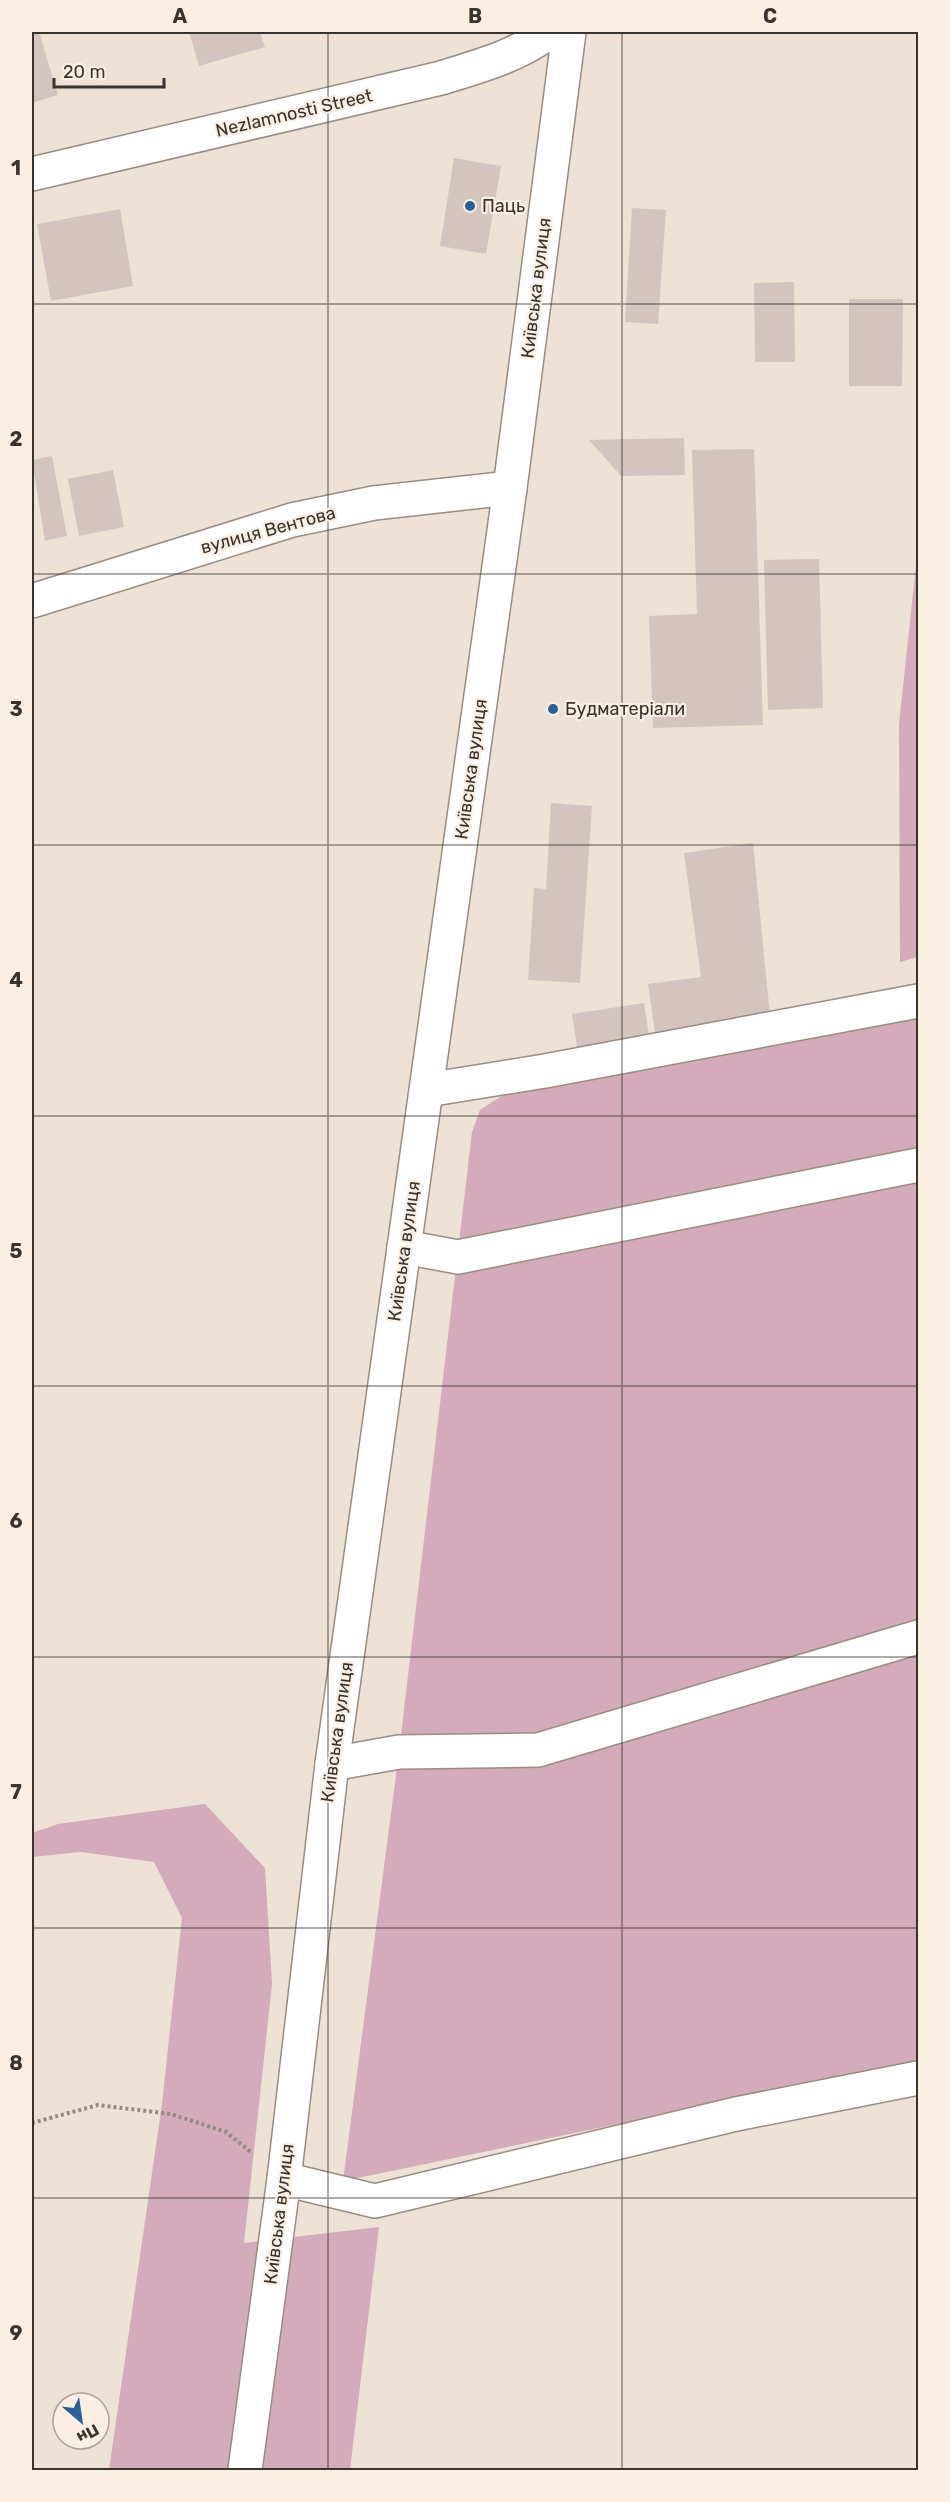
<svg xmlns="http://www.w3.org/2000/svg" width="950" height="2502" viewBox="0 0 950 2502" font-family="Rubik,sans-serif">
<rect width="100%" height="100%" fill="#eee1d5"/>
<path fill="#d3abba" d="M918 547V957L900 962 899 724Z
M918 1013V2062L343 2181 399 1752 472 1132 480 1110 503 1095Z
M205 1804 265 1868 272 1984 244 2243 379 2227 350 2470H109L162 2104 182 1918 154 1862 81 1852 32 1857V1833L58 1824Z"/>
<path fill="#d5c3c0" d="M32 32H39L58 95 32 103Z
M189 32H260L265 47 199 66Z
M454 158 501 166 486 254 440 246Z
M632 208 666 210 658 324 625 322Z
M120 209 133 286 51 301 37 224Z
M794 282 795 362H755L754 283Z
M849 299H903L902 386H849Z
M684 438 685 475 621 476 589 440Z
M754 449 763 725 653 728 649 616 697 614 692 450Z
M52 456 67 536 45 541 32 460Z
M113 470 124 527 79 536 68 479Z
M819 559 823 708 768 710 764 560Z
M551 803 592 806 580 983 528 980 534 888 546 889Z
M753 843 770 1016 656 1040 648 984 701 977 684 853Z
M644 1003 650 1042 578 1053 572 1014Z"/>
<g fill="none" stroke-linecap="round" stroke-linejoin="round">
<defs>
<path id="minor" d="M32 174 441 78C480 66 517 56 549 32
M32 601 292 520 374 503 510 488
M427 1090 545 1071 918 1001
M404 1247 458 1257 918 1165
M332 1764 399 1752 538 1750 918 1637
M284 2179 375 2201 736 2114 918 2078"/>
<path id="major" d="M245 2470 284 2179 332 1764 510 488 569 32"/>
</defs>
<use href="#minor" stroke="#998d82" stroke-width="36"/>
<use href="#major" stroke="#998d82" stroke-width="36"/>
<path stroke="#938a82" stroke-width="4" stroke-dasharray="3 3" stroke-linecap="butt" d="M32 2123 98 2105 171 2114 226 2132 251 2152"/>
<use href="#minor" stroke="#fff" stroke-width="33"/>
<use href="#major" stroke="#fff" stroke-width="33"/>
</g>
<path fill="none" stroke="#38332f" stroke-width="1.5" stroke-opacity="0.55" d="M328 32V2470M622 32V2470M32 304H918M32 574H918M32 845H918M32 1116H918M32 1386H918M32 1657H918M32 1928H918M32 2198H918"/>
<g fill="#286098" stroke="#fbeee2" stroke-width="2">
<circle cx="470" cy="206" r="6"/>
<circle cx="553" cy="709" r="6"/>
</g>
<g text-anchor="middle" stroke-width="4.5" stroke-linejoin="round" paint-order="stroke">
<g font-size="18" fill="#38332f" stroke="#fbeee2">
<text transform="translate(294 113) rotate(-13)" y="6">Nezlamnosti Street</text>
<text transform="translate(536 288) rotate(-83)" y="6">Київська вулиця</text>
<text transform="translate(268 530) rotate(-15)" y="6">вулиця Вентова</text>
<text transform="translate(471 769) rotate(-82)" y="6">Київська вулиця</text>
<text transform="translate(404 1251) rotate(-82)" y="6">Київська вулиця</text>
<text transform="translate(337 1732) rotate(-82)" y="6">Київська вулиця</text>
<text transform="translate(279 2214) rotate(-83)" y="6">Київська вулиця</text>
</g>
<g font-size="18" fill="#38332f" stroke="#fbeee2" text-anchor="start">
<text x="482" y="212">Паць</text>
<text x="565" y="715">Будматеріали</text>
</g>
</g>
<rect width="950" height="2502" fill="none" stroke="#fbeee2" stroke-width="66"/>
<g transform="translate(81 2421) rotate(151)"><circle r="28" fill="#fbeee2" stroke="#ada39a" stroke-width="1.5"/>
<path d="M0-4.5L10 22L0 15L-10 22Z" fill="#286098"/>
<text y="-9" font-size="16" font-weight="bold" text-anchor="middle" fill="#38332f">Пн</text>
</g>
<path d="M54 78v9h110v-9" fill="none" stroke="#38332f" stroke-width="3"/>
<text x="63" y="78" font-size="18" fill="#38332f" stroke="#fbeee2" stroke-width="4.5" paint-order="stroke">20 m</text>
<rect x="33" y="33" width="884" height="2436" fill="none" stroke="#38332f" stroke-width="2"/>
<g font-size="20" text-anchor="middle" font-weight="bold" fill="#38332f">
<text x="180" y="23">A</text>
<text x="475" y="23">B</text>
<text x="770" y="23">C</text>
<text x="16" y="175">1</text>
<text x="16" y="446">2</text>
<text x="16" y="716">3</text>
<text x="16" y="987">4</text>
<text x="16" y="1258">5</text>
<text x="16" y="1528">6</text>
<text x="16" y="1799">7</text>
<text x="16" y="2070">8</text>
<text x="16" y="2340">9</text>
</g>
</svg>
